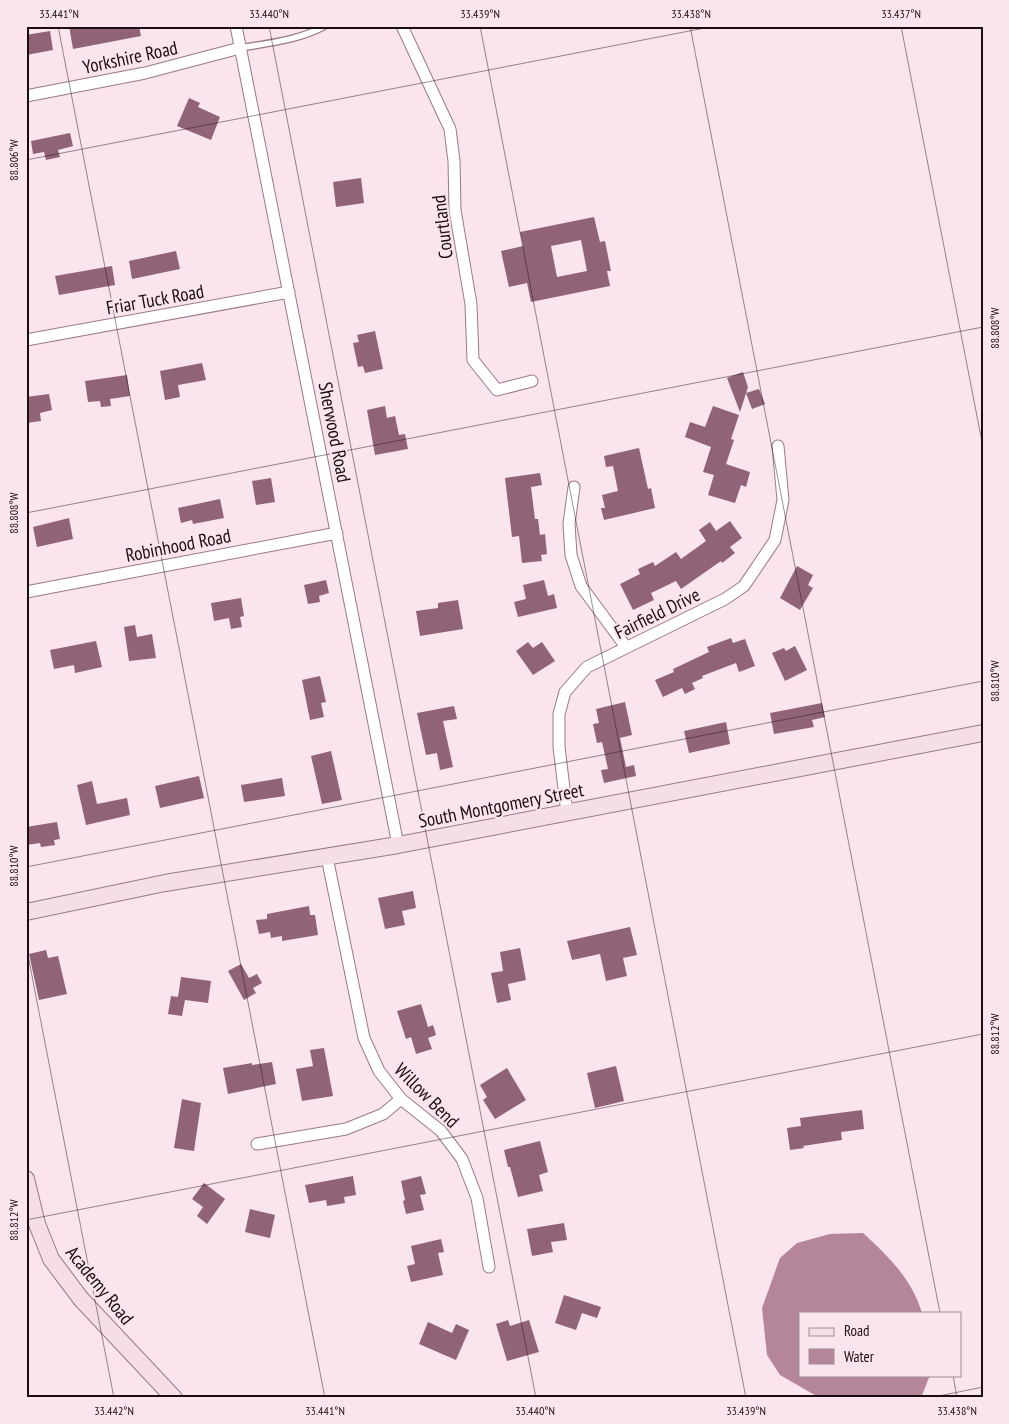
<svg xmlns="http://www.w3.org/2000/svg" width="1009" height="1424" viewBox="0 0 1009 1424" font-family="'PT Sans Narrow',sans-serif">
<rect width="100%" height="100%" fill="#fae4ee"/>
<path fill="#b4859b" d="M863 1233C888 1256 912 1279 922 1313H800V1375H930L921 1398H820L780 1375 767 1355 762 1308 780 1258 797 1243 830 1234Z"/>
<path fill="#916379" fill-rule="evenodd" d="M69 26H139L141 36 73 49Z
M50 31 53 50 26 55V35Z
M189 98 200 103 198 107 220 117 211 140 177 126Z
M70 133 73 146 58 150 60 157 46 160 44 152 33 154 31 141Z
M361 178 364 203 336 207 333 182Z
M594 217 600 242 605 241 611 271H607L610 286 531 302 527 283 509 287 501 251 523 246 520 232ZM581 240 587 271 557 277 551 246Z
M176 251 180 269 132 279 129 261Z
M112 266 115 285 59 295 55 276Z
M375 331 383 369 365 373 363 366 358 367 353 343 359 342 357 335Z
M202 363 206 380 178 385 180 397 165 400 160 371Z
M743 372 748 387 740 412 727 378Z
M127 375 130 396 110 399 111 406 101 407 100 401 88 402 85 381Z
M759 389 765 404 752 409 746 393Z
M49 394 52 410 40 413 41 421 26 423V397Z
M385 406 387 418 395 416 399 435 405 434 408 449 375 455 367 410Z
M713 406 739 415 731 439 734 440 726 464 750 472 746 487 741 485 735 503 708 495 714 475 703 472 711 447 685 437 690 422 705 427Z
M639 448 648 489 651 488 655 508 604 520 601 508H605L602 495 618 491 613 466 606 467 604 456Z
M540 473 542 485 531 487 535 519H538L540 535 545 534 547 554 541 555 542 561 522 563 519 536 512 537 505 478Z
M271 478 275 502 256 505 252 481Z
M220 499 224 518 193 524 192 520 181 523 178 508Z
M69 518 73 539 37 547 33 527Z
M730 521 742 538 730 547 735 553 722 563 721 561 681 589 676 581 651 593 654 600 633 610 620 584 640 574 638 569 653 562 655 566 676 552 681 559 706 541 699 530 710 522 716 531Z
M797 566 813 575 808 585 813 588 800 610 780 598Z
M326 580 329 593 319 596 320 602 308 604 304 585Z
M544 580 548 596 554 594 557 608 518 617 514 602 526 599 523 585Z
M241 598 244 616 240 617 242 627 231 629 229 618 214 621 211 603Z
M458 600 463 629 420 636 416 611 438 608V603Z
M135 625 137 637 152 634 156 658 129 661 124 627Z
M731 638 733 643 745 639 755 666 739 672 736 663 702 676 703 678 692 683 695 689 685 694 682 688 663 697 655 680 674 672 673 669 709 652 707 647Z
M96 641 102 667 75 673 74 665 54 669 50 650Z
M528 642 533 648 542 642 555 661 533 675 516 651Z
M795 646 807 670 785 681 772 653 784 648 786 651Z
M320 676 326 702 321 703 324 717 310 720 302 680Z
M625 702 632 735 620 738 626 767 634 765 636 776 604 783 601 770 608 769 602 742 597 743 593 724 599 723 596 709Z
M822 703 825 717 812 720 814 727 774 734 770 713Z
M454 706 457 719 443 721 453 767 440 770 437 753 426 755 417 713Z
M726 722 730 744 689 753 684 731Z
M331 751 342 800 322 804 311 756Z
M199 776 204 798 160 808 155 786Z
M282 778 285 796 244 802 241 785Z
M92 781 97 804 127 798 130 815 86 825 77 785Z
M57 822 60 839 54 840 55 845 41 847 40 843 26 845V827Z
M413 891 416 908 402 911 405 925 385 929 378 898Z
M309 906 310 915H315L318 935 282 941V936L271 938 270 932 259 934 256 920 267 919V914Z
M630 927 637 955 623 958 627 976 606 981 600 954 572 960 567 941Z
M520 948 526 980 508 984 511 1000 497 1003 491 973 503 971 500 952Z
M46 950 48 958 58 956 67 994 39 1000 29 954Z
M241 964 249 978 257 974 262 983 253 988 256 993 244 1000 228 971Z
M181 977 211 981 208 1003 185 1000 182 1016 168 1014 171 996 178 997Z
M421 1004 428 1027 433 1025 436 1035 428 1038 432 1049 416 1054 411 1037 406 1039 397 1011Z
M324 1048 333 1096 302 1101 296 1069 313 1066 310 1050Z
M272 1062 276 1084 228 1094 223 1068 252 1063V1065Z
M616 1066 624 1101 595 1108 587 1073Z
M507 1068 526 1100 495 1119 483 1100 487 1097 480 1085Z
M182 1099 201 1103 194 1151 174 1148Z
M862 1110 864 1129 841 1132 842 1140 803 1146 804 1148 790 1150 787 1128 801 1126 800 1118Z
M540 1141 548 1172 539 1175 543 1191 518 1197 510 1167H508L504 1150Z
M353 1176 356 1195 344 1197 345 1203 327 1206 326 1200 309 1203 305 1185Z
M421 1176 426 1194 420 1195 424 1210 406 1214 403 1201 405 1200 401 1181Z
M204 1183 225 1199 207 1224 197 1216 203 1207 192 1199Z
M250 1209 275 1215 270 1238 245 1232Z
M564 1223 567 1240 551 1242 553 1252 532 1256 527 1229Z
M441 1239 444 1252 438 1253 443 1275 411 1282 407 1266 415 1264 411 1246Z
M564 1295 601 1307 597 1318 582 1313 576 1330 555 1323Z
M508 1320 510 1326 529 1320 539 1352 507 1361 496 1324Z
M428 1322 452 1333 456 1324 469 1330 456 1360 419 1344Z"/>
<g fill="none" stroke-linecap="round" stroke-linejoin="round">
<defs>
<path id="lane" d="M240 48C269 43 299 40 325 26"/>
<path id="street" d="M236 26 398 845
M402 26 450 129 454 161 455 210 471 304 473 360 497 390 532 381
M26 96 145 73 240 48
M26 340 289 292
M574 487 569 524 571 555 581 586 626 647
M26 592 337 533
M567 813 559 747V714L565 692 587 667 725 599 744 586 775 540 783 500 778 446
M327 857 364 1038 379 1071 401 1099 441 1131 462 1159 477 1198 489 1267
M257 1144 346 1129 383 1114 401 1099"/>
<path id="secondary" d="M26 912 165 883 398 845 983 733
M26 1179 37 1224 51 1259 81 1299 174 1398"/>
</defs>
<use href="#lane" stroke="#9a7988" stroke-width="8"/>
<use href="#street" stroke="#9a7988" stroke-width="13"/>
<use href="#secondary" stroke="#9a7988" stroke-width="18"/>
<use href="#lane" stroke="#fff" stroke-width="5.5"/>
<use href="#street" stroke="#fff" stroke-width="11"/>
<use href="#secondary" stroke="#f4dfe9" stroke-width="16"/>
</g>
<path fill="none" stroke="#1a0e13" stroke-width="1" stroke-opacity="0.45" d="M58 26 325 1398M269 26 536 1398M480 26 746 1398M690 26 940 1313M901 26 983 447M26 160 715 26M26 513 983 327M26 867 983 681M26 945 114 1398M26 1220 983 1034M953 1375 957 1398M929 1398 983 1387"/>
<g text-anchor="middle" stroke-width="4" stroke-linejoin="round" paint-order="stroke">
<g font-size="19" fill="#1a0e13" stroke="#fae4ee">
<text transform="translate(130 57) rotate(-12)" y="7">Yorkshire Road</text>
<text transform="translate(442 227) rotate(-97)" y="7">Courtland</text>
<text transform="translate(155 299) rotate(-10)" y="7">Friar Tuck Road</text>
<text transform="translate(335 432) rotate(79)" y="7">Sherwood Road</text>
<text transform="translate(178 545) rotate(-11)" y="7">Robinhood Road</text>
<text transform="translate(657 613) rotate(-26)" y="7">Fairfield Drive</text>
<text transform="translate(501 805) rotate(-11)" y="7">South Montgomery Street</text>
<text transform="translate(427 1095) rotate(45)" y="7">Willow Bend</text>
<text transform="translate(100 1285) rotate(51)" y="7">Academy Road</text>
</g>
</g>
<rect width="1009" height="1424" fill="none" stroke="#fae4ee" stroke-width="55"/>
<rect x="799" y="1312" width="162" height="65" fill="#fae4ee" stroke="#a08e96"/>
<rect x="809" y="1328" width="25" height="8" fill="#f4dfe9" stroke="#a08e96"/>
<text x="844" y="1336" font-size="15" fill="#1a0e13">Road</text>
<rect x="809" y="1349" width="25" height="15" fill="#b4859b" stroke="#a08e96"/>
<text x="844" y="1362" font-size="15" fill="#1a0e13">Water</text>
<rect x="28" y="28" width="954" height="1368" fill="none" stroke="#1a0e13" stroke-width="2"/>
<g font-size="12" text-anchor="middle" fill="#1a0e13">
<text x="59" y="18">33.441°N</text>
<text x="269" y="18">33.440°N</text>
<text x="480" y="18">33.439°N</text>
<text x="691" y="18">33.438°N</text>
<text x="901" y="18">33.437°N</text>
<text transform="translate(14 160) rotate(-90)" y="4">88.806°W</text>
<text transform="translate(995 328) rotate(-90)" y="4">88.808°W</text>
<text transform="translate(14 513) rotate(-90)" y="4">88.808°W</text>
<text transform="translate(995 681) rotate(-90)" y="4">88.810°W</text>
<text transform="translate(14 866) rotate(-90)" y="4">88.810°W</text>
<text transform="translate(995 1034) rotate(-90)" y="4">88.812°W</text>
<text transform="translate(14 1220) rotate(-90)" y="4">88.812°W</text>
<text x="114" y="1415">33.442°N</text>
<text x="325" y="1415">33.441°N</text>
<text x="535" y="1415">33.440°N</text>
<text x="746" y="1415">33.439°N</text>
<text x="957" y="1415">33.438°N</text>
</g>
</svg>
